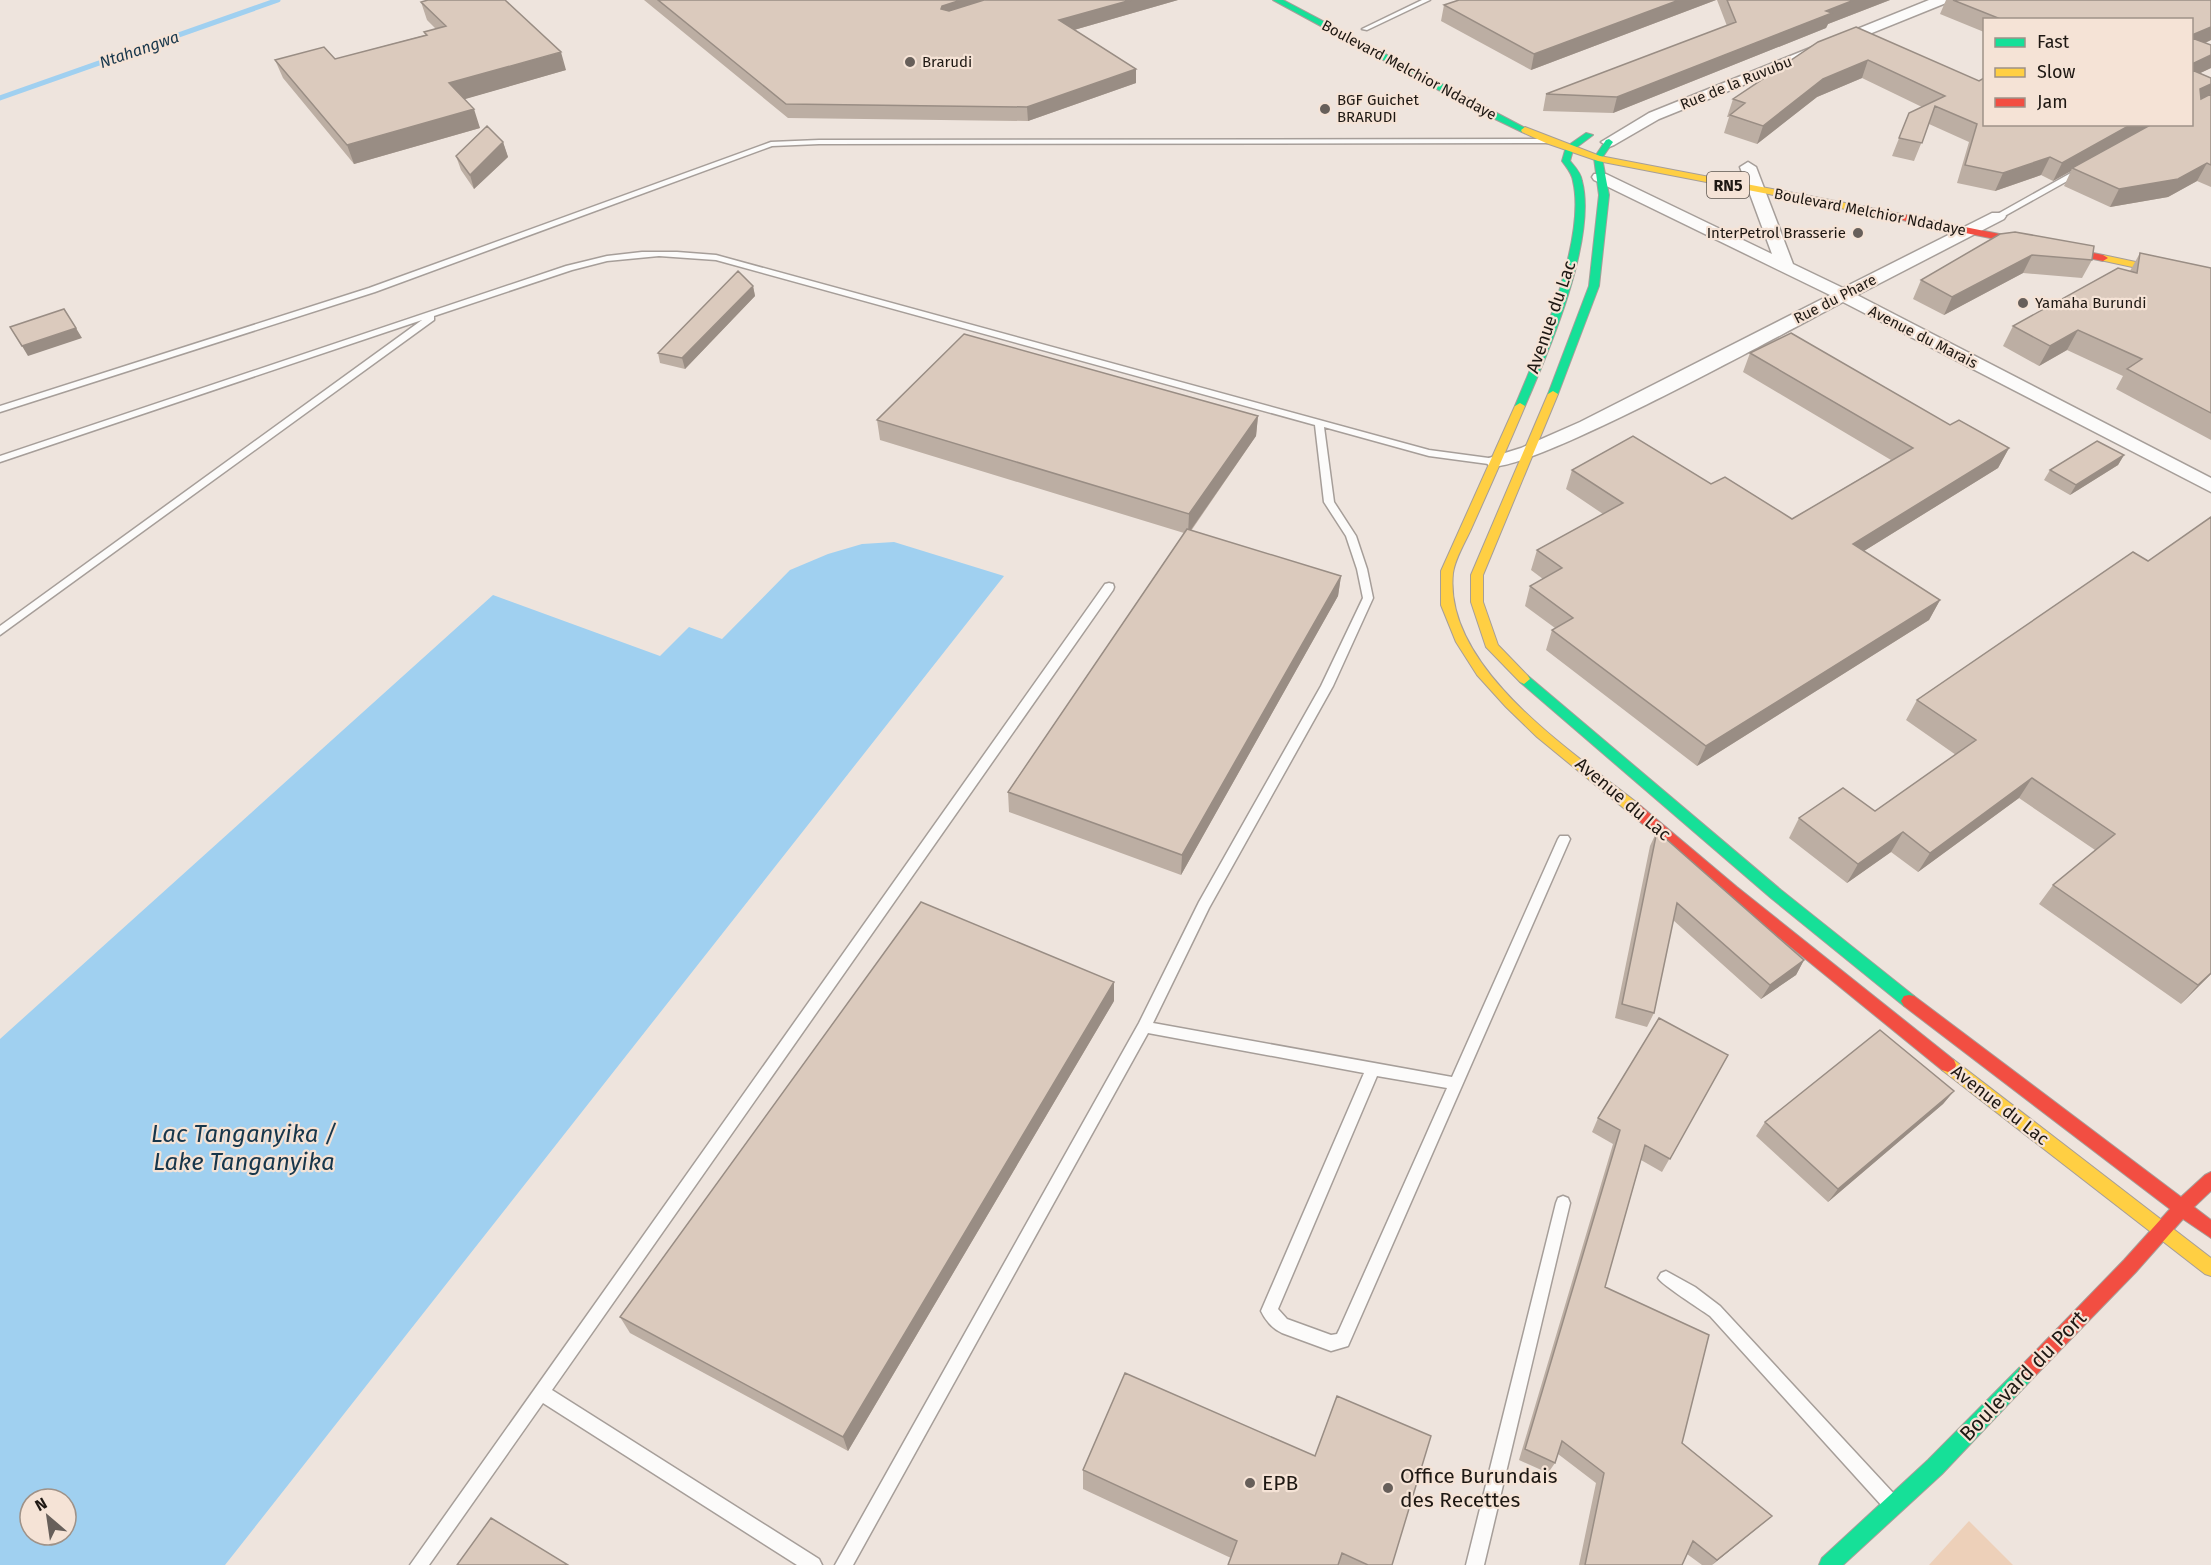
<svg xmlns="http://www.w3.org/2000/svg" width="2211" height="1565" viewBox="0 0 2211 1565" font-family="'Fira Sans',sans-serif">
<rect width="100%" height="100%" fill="#eee4dd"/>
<path fill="#edd0b9" d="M1969 1521 2013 1565H1929Z"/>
<path fill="#a0d0f0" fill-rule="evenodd" d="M894 542 1004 576 225 1565H0V1039L493 595 660 656 689 627 722 639 790 570 828 554 862 544ZM30 1499H66V1535H30Z"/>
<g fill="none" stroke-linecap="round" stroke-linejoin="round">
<path stroke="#a0d0f0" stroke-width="5" d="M0 98 278 0"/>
<defs>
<path id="lane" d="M1422 0H1430L1367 30 1362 29Z
M1549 139H1552V143L819 144 772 146 375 292 0 412V406L369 288 771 142 819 140Z
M2078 169 2085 171 2001 218 1994 216Z
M642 252H677L716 255 1429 450 1496 459 1501 462 1496 465 1429 456 1324 427 1334 502 1356 536 1367 569 1373 598 1333 686 1209 908 1153 1023 1452 1077 1558 839 1560 836H1568L1570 839 1348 1346 1331 1351 1282 1333C1273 1329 1265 1320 1261 1311L1364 1073 1148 1033 853 1565H835L1139 1023 1199 902 1321 686 1363 598 1357 569 1346 536 1324 502 1315 425 716 260 659 256 607 261 572 270 434 316V320L0 635V626L422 320 0 462V456L566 266 607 256ZM1377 1076 1447 1088 1339 1330 1337 1334 1331 1335 1287 1319 1278 1309Z
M1109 583 1113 584 1114 587 1113 590 552 1390 819 1559 822 1565H797L543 1403 429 1565H410L1105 584Z
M1563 1196 1568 1198 1570 1203 1484 1565H1466L1556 1203 1558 1198Z
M1666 1271 1695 1287 1720 1306 1895 1495 1897 1501 1895 1507 1889 1509 1883 1507 1710 1316C1700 1309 1661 1284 1658 1278L1661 1273Z"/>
<path id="street" d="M1929 0H1948L1946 3 1659 119 1614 145 1609 147 1601 142 1649 113Z
M1748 162 1756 167 1793 264 1843 288 1992 213H2004L2006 216 2004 219 1857 295 2211 478V492L1843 302C1793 328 1525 476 1489 466L1486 462 1489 458 1521 448 1580 422 1830 295 1594 180 1592 177 1594 174H1606L1772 254 1740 167Z"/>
<path id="fast" d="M1273 0H1283L1529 130 1522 132 1468 106Z
M1586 133 1593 135 1573 150 1570 161C1575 167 1581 173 1582 181 1597 239 1549 351 1525 406L1520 409 1515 406C1538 351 1587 240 1573 181 1572 173 1566 167 1562 161L1566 147Z
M1609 139 1613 142 1602 158 1609 195 1599 286 1558 394 1553 397 1548 394 1589 286 1599 195 1594 158 1606 140Z
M1524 674 1528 676 1781 890 1914 996 1917 1001 1914 1006 1909 1007 1904 1006 1771 898 1520 682 1518 679Z
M2027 1363 2033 1366 2036 1372 2033 1378 1942 1474 1843 1565H1819L1822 1558 1928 1460 2021 1366Z"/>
<path id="slow" d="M1525 127 1600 156 1866 207 1871 210 1866 213 1598 161 1546 143 1522 132 1521 130Z
M2103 255 2211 278V284L2100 260 2098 258Z
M1553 391 1558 394 1483 575V602L1498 645 1528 676 1530 679 1524 684 1520 682 1486 647 1471 602V575L1548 394Z
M1520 403 1525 406C1508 446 1490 487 1472 527 1466 541 1455 558 1453 573 1443 667 1571 751 1636 802L1638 806 1636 810H1626L1537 737 1506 707 1477 675 1456 642 1441 605V571L1515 406Z
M1948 1058 1954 1060 2211 1258V1276L2205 1274 1942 1070 1940 1065 1942 1060Z"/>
<path id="jam" d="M1866 207 2103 255 2108 258 2103 261 1863 212V208Z
M1631 801 1636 802 1737 887 1954 1060 1956 1065 1954 1070 1948 1072 1942 1070 1727 895 1626 810 1624 806 1626 802Z
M1909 995 1914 996 2181 1197 2205 1175 2211 1172V1191L2194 1207 2211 1220V1238L2183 1219 2136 1272 2033 1378 2027 1381 2021 1378 2018 1372 2021 1366 2124 1260 2170 1209 1904 1006 1901 1001 1904 996Z"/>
</defs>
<use href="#lane" stroke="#a69e99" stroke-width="3"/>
<use href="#street" stroke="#a69e99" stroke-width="3"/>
<use href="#fast" stroke="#a69e99" stroke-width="2"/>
<use href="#slow" stroke="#a69e99" stroke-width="2"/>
<use href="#jam" stroke="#a69e99" stroke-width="2"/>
<use href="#lane" fill="#fcfbfa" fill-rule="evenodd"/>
<use href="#street" fill="#fcfbfa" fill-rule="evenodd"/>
<use href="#fast" fill="#16e098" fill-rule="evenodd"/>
<use href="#slow" fill="#ffcf43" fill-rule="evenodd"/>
<use href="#jam" fill="#f24e42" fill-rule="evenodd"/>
</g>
<path fill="#bcaea3" d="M644 0H1178L1074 30 1136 83 1028 121 788 118Z
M1716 0 1531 70 1441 21 1444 5Z
M1717 0H1890L1828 24 1826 28 1613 113 1543 111 1546 94 1727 26Z
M1946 0H2211V40L2205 43 2211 68 2200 73 2211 78V187L2197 181 2168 197 2110 207 2064 186 2071 171 2053 181 2041 175 1995 191 1957 183 1969 142 1929 124 1914 161 1892 156 1909 113 1922 107 1862 78 1817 97 1757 144 1724 133 1729 117H1727L1733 99 1856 27 1984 124H2192V20H1984V32L1940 14Z
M421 2 566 70 464 99 480 128 354 164 283 78 275 60 335 59 425 35 424 32 436 29 427 20Z
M503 142 508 157 474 189 461 170 456 156Z
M2000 234 2092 260 2082 278 2023 273 1944 315 1913 299 1921 280Z
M2140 253 2211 268V440L2116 389 2123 376 2067 350 2039 366 2003 346 2013 326 2130 271Z
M753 286 755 296 685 369 660 363 658 353Z
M1750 353 1950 425 2009 448 1998 468 1864 551 1940 600 1929 620 1697 766 1546 650 1552 630 1555 628 1525 606 1530 586 1543 579 1531 570 1537 550 1603 514 1566 489 1572 470 1711 484 1792 519 1891 460 1743 372Z
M1258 416 1256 436 1191 531 1341 576 1338 596 1181 875 1009 812 1008 792 1184 533 880 440 877 420Z
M2124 455 2118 465 2070 495 2044 480 2050 470Z
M2211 517V974L2181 1004 2039 904 2053 885 2095 850 2019 798 1918 872 1891 852 1847 883 1789 838 1799 818 1875 811 1956 755 1906 720 1917 700 2148 561Z
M1657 831 1804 960 1796 975 1761 999 1673 920 1654 1013 1647 1027 1615 1018 1650 846Z
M1114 1001 848 1451 630 1333 620 1317Z
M1728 1055 1662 1172 1641 1160 1605 1287 1682 1443 1772 1516 1761 1525 1712 1565H1702L1687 1554 1682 1565H1579L1596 1483 1558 1454 1555 1463 1548 1473 1519 1460 1613 1144 1592 1132 1598 1118Z
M1954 1091 1943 1104 1828 1202 1756 1136 1765 1122Z
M1083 1470 1392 1565H1228L1231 1558 1083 1489Z"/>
<path fill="#998d84" d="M961 0H1005L943 20 941 9 942 6Z
M1131 0H1178L1060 34 1059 20Z
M1679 0H1716L1531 70 1534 54Z
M1854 0H1890L1828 24 1826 28 1613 113 1617 97 1826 11Z
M2211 27V40L2192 49V35Z
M561 52 566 70 455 102 449 83Z
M2211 55V68L2192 77V64Z
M1868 60 1862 78 1817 97 1757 144 1763 126 1823 79Z
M1136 69V83L1028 121 1027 107Z
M2211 84V93L2208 98 2192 107 2200 89Z
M474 109 480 128 354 164 347 145Z
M2132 124H2155L2072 168 2071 171 2053 181 2062 163Z
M503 142 508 157 474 189 470 175Z
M2050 157 2041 175 1995 191 2003 173Z
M2207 163 2197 181 2168 197 2110 207 2119 189Z
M2032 255 2023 273 1944 315 1952 297Z
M753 286 755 296 685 369 682 358Z
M76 328 82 338 28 356 22 346Z
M2078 330 2067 350 2039 366 2050 346Z
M1258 416 1256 436 1188 534 1189 514Z
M2009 448 1998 468 1843 564 1853 544Z
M2124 455 2118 465 2070 495 2076 485Z
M1341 576 1338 596 1181 875 1182 855Z
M1940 600 1929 620 1697 766 1706 746Z
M2032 778 2019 798 1918 872 1930 853Z
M1903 832 1891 852 1847 883 1858 864Z
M1804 960 1796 975 1761 999 1770 985Z
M2211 973V974L2181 1004 2198 985Z
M1114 982V1001L848 1451 843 1437Z
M1954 1091 1943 1104 1828 1202 1838 1189Z
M1772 1516 1761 1525 1712 1565 1717 1560Z"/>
<path fill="#dbcabd" stroke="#998d84" stroke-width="1.5" d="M428 0H505L561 52 449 83 474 109 347 145 275 60 324 47 335 59 427 35 424 32 446 26 421 2Z
M658 0H961L942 6 941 9 949 11 984 0H1131L1059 20 1136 69 1027 107 786 104Z
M1459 0H1679L1534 54 1444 5Z
M1727 0H1854L1826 11 1832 13 1617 97 1546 94 1736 22Z
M1953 0H2211V27L2192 35V20H2003Z
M1856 27 1979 81 1984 78V124H2132L2062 163 2050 157 2003 173 1965 165 1977 124 1935 106 1922 143 1899 138 1909 113 1945 96 1868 60 1823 79 1763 126 1730 115 1745 103 1733 99 1818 42Z
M2192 38 2211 45V55L2192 64Z
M2192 70 2211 78V84L2200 89 2201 99 2211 94V165L2207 163 2178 179 2119 189 2072 168 2152 124H2192Z
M487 126 503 142 470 175 456 156Z
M2015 232 2094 246 2092 260 2032 255 1952 297 1921 280 2000 234Z
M2140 253 2211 268V413L2127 369 2142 359 2078 330 2050 346 2013 326 2118 268 2137 273Z
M738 271 753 286 682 358 658 353Z
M64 309 76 328 22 346 10 327Z
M1791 333 1950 425 1959 420 2009 448 1853 544 1940 600 1706 746 1552 630 1573 618 1530 586 1562 568 1537 550 1623 503 1572 470 1633 436 1711 484 1725 477 1792 519 1913 448 1750 353Z
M964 334 1258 416 1189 514 877 420Z
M2097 441 2124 455 2076 485 2050 470Z
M2211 517V973L2198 985 2053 885 2115 834 2032 778 1930 853 1903 832 1858 864 1799 818 1843 788 1875 811 1976 740 1917 700 2133 552 2148 561Z
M1187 529 1341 576 1182 855 1008 792Z
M1657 831 1804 960 1770 985 1677 903 1654 1013 1622 1004Z
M921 902 1114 982 843 1437 620 1317Z
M1659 1018 1728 1055 1670 1159 1645 1145 1605 1287 1709 1335 1682 1443 1772 1516 1717 1560 1693 1541 1682 1565H1585L1604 1473 1562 1441 1555 1463 1525 1449 1620 1130 1598 1118Z
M1880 1030 1954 1091 1838 1189 1765 1122Z
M1125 1373 1315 1456 1337 1396 1431 1436 1392 1565H1368L1342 1553 1338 1565H1228L1237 1541 1083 1470Z
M491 1518 568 1565H457Z"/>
<g fill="#675f5a" stroke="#f5e3d6" stroke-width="2">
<circle cx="910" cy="62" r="6"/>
<circle cx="1325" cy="109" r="6"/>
<circle cx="1858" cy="233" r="6"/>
<circle cx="2023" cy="303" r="6"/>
<circle cx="1250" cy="1483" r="6"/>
<circle cx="1388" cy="1488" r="6"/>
</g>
<g text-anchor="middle" stroke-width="4.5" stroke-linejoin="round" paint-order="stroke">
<g font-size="15" fill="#1e1813" stroke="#f5e3d6" text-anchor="start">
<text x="922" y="67">Brarudi</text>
<text x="1337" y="105">BGF Guichet<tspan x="1337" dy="17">BRARUDI</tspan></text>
<text x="1846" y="238" text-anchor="end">InterPetrol Brasserie</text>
<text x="2035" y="308">Yamaha Burundi</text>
</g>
<g font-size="15" fill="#1e1813" stroke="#f5e3d6">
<text transform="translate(1409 70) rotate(28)" y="5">Boulevard Melchior Ndadaye</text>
<text transform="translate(1736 83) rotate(-22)" y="5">Rue de la Ruvubu</text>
<text transform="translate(1870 212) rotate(11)" y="5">Boulevard Melchior Ndadaye</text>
<text transform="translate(1835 299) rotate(-27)" y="5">Rue du Phare</text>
<text transform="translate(1923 337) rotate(27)" y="5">Avenue du Marais</text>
</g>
<g font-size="16" font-style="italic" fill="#17364b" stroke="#f5e3d6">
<text transform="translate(139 49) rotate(-19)" y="6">Ntahangwa</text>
</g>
<rect fill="#f5e3d6" stroke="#5e554e" stroke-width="1.5" x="1707" y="172" width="42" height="26" rx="4.5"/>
<g font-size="16" font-weight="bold" fill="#1e1813">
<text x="1728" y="191">RN5</text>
</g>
<g font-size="18" fill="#1e1813" stroke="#f5e3d6">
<text transform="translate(1551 317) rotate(-71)" y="6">Avenue du Lac</text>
<text transform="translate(1623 799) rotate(40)" y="6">Avenue du Lac</text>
<text transform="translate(2000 1105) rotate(38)" y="6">Avenue du Lac</text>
</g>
<g font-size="21" fill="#1e1813" stroke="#f5e3d6">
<text transform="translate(2023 1376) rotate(-46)" y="7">Boulevard du Port</text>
</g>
<g font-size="21" fill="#1e1813" stroke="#f5e3d6" text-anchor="start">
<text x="1400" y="1483">Office Burundais<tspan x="1400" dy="24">des Recettes</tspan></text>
<text x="1262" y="1490">EPB</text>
</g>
<g font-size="24" font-style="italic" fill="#17364b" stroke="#f5e3d6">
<text x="244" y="1142">Lac Tanganyika /<tspan x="244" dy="28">Lake Tanganyika</tspan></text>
</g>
</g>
<rect x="1983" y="18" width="210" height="108" fill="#f5e3d6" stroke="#9f9288" stroke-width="1.5"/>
<rect x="1995" y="38" width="30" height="9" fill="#16e098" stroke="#9f9288" stroke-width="1.5"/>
<text x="2037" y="48" font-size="18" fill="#1e1813">Fast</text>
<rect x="1995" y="68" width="30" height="9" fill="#ffcf43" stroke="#9f9288" stroke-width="1.5"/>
<text x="2037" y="78" font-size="18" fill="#1e1813">Slow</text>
<rect x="1995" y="98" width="30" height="9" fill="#f24e42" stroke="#9f9288" stroke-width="1.5"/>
<text x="2037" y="108" font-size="18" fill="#1e1813">Jam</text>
<g transform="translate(48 1517) rotate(331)"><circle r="28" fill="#f5e3d6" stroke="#9f9288" stroke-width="1.5"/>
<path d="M0-4.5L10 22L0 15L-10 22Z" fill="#675f5a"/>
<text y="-9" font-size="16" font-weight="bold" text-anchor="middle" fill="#1e1813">N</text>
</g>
</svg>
